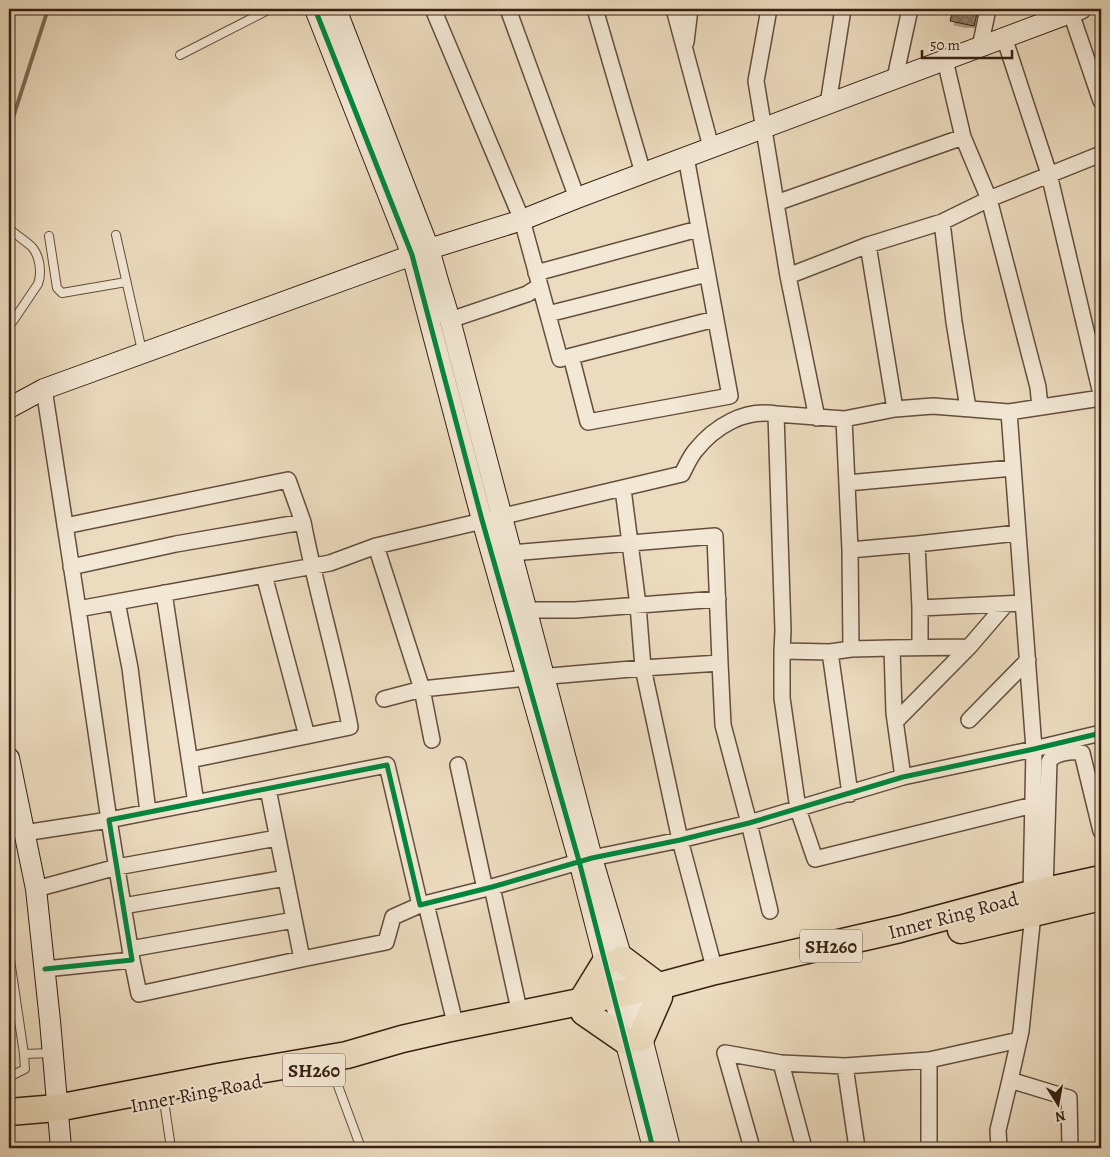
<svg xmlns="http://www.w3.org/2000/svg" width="1110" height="1157" viewBox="0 0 1110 1157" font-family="Alegreya,serif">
<defs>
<pattern id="building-cross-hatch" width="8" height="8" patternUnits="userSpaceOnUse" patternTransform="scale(1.25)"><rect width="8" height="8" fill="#95816c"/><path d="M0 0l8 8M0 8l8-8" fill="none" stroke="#7a6957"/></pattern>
<filter id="shadow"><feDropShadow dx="4" dy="4" stdDeviation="0" flood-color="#0004"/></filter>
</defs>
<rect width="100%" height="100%" fill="#ecdcbf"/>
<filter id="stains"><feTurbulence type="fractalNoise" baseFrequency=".004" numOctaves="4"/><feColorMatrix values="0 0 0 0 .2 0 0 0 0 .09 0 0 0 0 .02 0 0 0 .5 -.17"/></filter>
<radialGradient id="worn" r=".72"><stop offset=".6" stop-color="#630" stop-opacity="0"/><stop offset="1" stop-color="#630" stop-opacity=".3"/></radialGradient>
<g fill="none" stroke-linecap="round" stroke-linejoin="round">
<path stroke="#7e6a56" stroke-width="4" d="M9 130 48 9"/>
</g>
<path fill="url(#building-cross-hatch)" stroke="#361f12" filter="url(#shadow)" d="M953 9H978L974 26 950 21Z"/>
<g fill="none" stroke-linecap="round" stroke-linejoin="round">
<defs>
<path id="lane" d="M180 55 270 9
M116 235 142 351
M49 236 57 288 62 293 126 282
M9 324 13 321 38 284C42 273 40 255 31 246 25 241 18 236 12 231
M9 953 24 1054 25 1069 9 1077
M24 1054 52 1053
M331 1067 361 1148
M164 1101 171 1148"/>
<path id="street" d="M433 9 522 220 560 359 715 319
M508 9 577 198
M595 9 643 173
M674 9 711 147
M769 9 756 81 788 276
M1071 13 1101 101
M1004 37 1049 174 1101 394
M686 42 690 9
M980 47 988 9
M945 60 963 137
M895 78 910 9
M828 104 843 9
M776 203 963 137 989 199 1038 387 1040 407
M942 222 954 322 968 408
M868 245 895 409
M536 273 698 229
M548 314 707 274
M450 320 527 294 540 286 541 289
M571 356 588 422 730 396 686 157
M44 389 78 609
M1009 412 1101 398
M776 414 844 419 895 409 933 406 1009 412 1034 749 1031 895
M817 418 788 276 868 245 942 222 989 199 1101 154
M844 419 850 550 917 544
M847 483 1013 468
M623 489 638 605 643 668 680 840 715 971
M65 526 288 480 303 522
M1018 533 917 544 920 608 1023 603
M850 550 851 649
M511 553 715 536 720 663
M71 567 176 544 303 522C316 591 337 658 350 727L190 760
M264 575 307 736
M164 593 196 803
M117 602 130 668 148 812
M920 608V647
M527 610H575L718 599
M892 648 969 647 1006 604
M782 651V698L798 809 815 859 1033 805
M830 652 850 794
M384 699 422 689 527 678 643 668 720 663 723 725 749 823 770 911
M969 720 1028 660
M896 721 969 647
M432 740 422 689 376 546 682 474C686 466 690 457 695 451 715 426 744 409 776 414L783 631 782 651 830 652 851 649 892 648 894 713 903 777
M458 765 485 889
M268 789 302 959 386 942 393 917 420 905
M24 833 109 820 78 609 330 563 376 546
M492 887 520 1014
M36 889 117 867 277 838
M1045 891 1049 762C1053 753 1073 750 1082 753L1101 831
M426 904 456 1027
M123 906 286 878
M130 949 294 920
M132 960 139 994 302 959
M45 969 132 960 109 820 387 765 420 905 492 887 592 858 680 840 749 823 903 777 1034 749 1101 733
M781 1063 804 1148
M845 1066 857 1148
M1010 1080 1021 1031 1033 914
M752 1148 725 1053 781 1063 845 1066 929 1060
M929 1148V1060L1019 1040
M999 1148 998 1130 1010 1080 1069 1098 1070 1148"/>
<path id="secondary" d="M315 9 412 255 482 520 579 861 653 1148
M336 9 429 249 438 281 450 320 592 858 622 959 670 1148
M9 408 44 389 429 249 522 220 577 198 1081 9
M9 758 36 889 50 1021 61 1148"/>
<path id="highway" d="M961 930 1101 897
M622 959 658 986
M581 1002 605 963
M584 1012 626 1041
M641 1038 659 997
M9 1112 57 1108 218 1077 347 1055 402 1039 446 1029 663 985 715 971 900 929 1023 896 1101 879"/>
</defs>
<use href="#lane" stroke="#644e3d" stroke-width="10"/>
<use href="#street" stroke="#644e3d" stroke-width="18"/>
<use href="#secondary" stroke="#361f12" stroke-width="22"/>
<use href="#highway" stroke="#361f12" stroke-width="29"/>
<use href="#lane" stroke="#f3e8d5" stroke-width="8"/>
<use href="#street" stroke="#f3e8d5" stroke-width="15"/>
<use href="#secondary" stroke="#f3e8d5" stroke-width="20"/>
<use href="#highway" stroke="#ecdcbf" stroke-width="26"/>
<defs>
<path id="cycleway" d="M315 9 412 255 482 520 579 861 653 1148
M45 969 132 960 109 820 387 765 420 905 492 887 592 858 680 840 749 823 903 777 1034 749 1101 733"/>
</defs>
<use href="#cycleway" stroke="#f3e8d5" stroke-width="8"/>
<use href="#cycleway" stroke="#00873e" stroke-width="5"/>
</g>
<g text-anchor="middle" stroke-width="4" stroke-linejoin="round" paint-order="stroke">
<g fill="#f3e8d5" stroke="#6f5b4c" stroke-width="1">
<rect x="800" y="929.5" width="62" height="33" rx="4"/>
<rect x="283" y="1053.5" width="62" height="33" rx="4"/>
</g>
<g font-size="19" font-weight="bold" fill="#361f12">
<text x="831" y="953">SH260</text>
<text x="314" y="1077">SH260</text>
</g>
<g font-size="20" fill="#361f12" stroke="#f3e8d5">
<text transform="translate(953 915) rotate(-15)" y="7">Inner Ring Road</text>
<text transform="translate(196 1093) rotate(-11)" y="7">Inner Ring Road</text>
</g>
</g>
<rect width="1110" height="1157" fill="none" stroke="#ecdcbf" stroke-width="30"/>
<rect x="10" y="10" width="1090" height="1137" fill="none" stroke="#361f12" stroke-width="2.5"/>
<rect x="15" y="15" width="1080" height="1127" fill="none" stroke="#361f12"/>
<g transform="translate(1058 1104) rotate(169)" stroke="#f3e8d5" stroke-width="4" paint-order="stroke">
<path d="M0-4L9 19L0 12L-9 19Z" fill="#361f12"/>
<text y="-8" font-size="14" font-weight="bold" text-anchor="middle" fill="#361f12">N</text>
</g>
<path d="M922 50v8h90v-8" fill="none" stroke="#361f12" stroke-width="2.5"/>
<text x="930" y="50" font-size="15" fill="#361f12" stroke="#f3e8d5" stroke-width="4" paint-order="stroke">50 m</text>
<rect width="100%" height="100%" filter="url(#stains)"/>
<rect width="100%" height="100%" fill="url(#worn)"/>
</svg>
